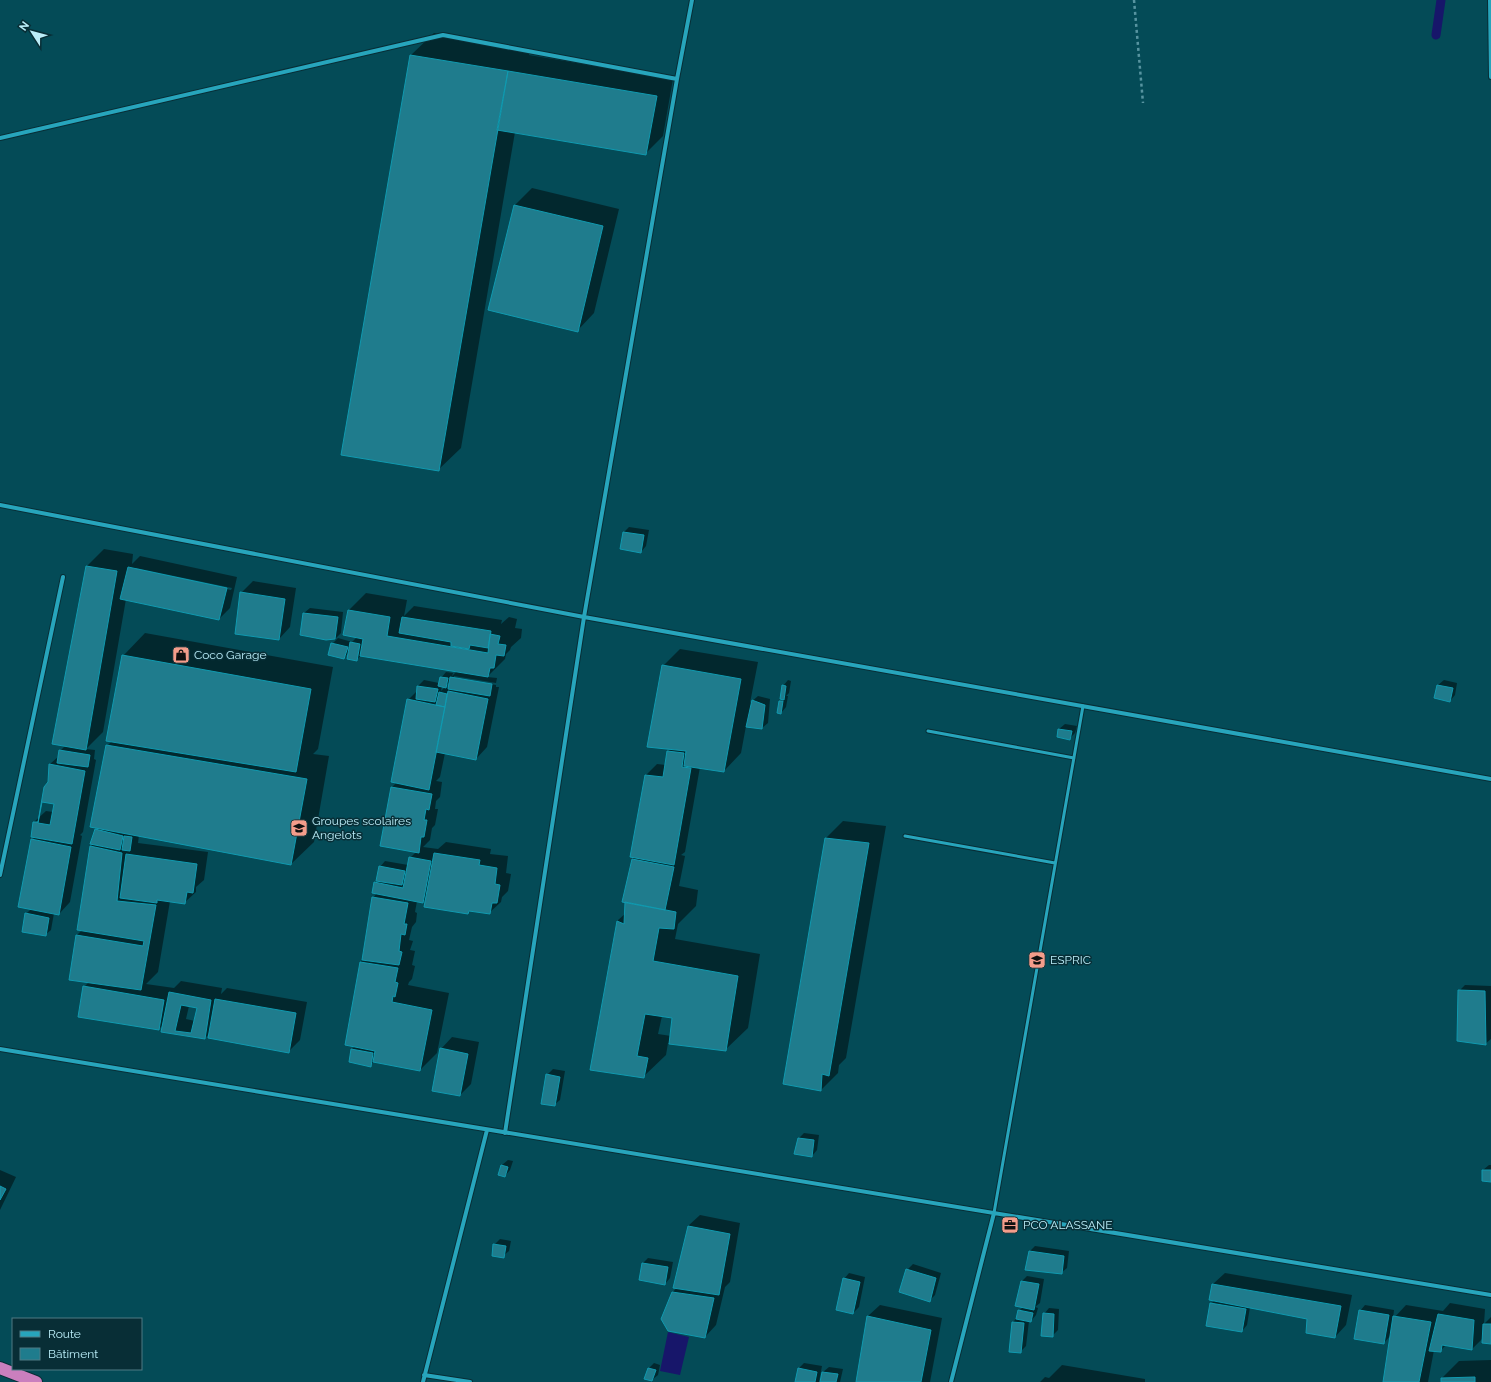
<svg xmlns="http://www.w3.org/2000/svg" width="1491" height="1382" viewBox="0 0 1491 1382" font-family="Raleway,sans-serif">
<rect width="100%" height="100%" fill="#044b57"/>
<path fill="#17166a" d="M668 1332 689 1337 680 1375 660 1371Z"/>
<path fill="#0007" fill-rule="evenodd" d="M434 33 530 49 529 55 673 79 663 136 646 153 515 132 461 448 438 470 411 55Z
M532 188 619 209 594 313 577 331 490 310 515 205Z
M629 527 649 530 646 546 641 552 624 532Z
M104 549 133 554 132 564 140 556 237 577 230 608 219 619 126 599 103 732 86 749 95 750 94 759 96 760 83 832 80 835 82 836 70 902 59 914 54 913 51 930 45 935 26 914 31 909 32 840 35 837 34 822 46 811 53 812 55 803 49 782 50 764 59 756 60 751 65 746 87 566ZM136 568 232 588 231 590 136 570Z
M253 581 296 588 290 627 279 639 241 593Z
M366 593 407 600 404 616 414 606 502 620 501 624 509 617 517 619 515 628 522 629 521 638 511 647 510 650 506 654 505 659 487 677 497 678 496 683 454 676V678L496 685V687H499L487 747 476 759 445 753 440 777 436 781 442 782 440 797 436 801 435 809H438L435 825 432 828 430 840 423 847 438 849 446 842 491 849 490 854 508 856 506 873 511 874 508 891 502 897 501 902 489 913 471 910 468 913 427 897 423 902 417 901 415 912 417 913 416 922 412 927 409 940 413 941 410 950 415 951 412 965 415 966 412 979 409 982 408 985 449 993 437 1053 420 1070 374 1061 370 1066 352 1049 355 1046 346 1045 361 962 363 959 373 898 377 893 375 883 377 881 380 867 385 861 408 865 410 858 416 852 392 787 397 782 408 700 418 690V686L424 680 439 683 441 678 446 672 453 673 452 676 457 671 361 655 357 660 349 652 344 658 332 644 338 638 352 642 357 637 349 610ZM450 682 449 688 445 687 441 691 442 686H445Z
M310 608 343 612 341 633 336 638H337L326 639 304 613Z
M145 633 333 667 318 749 313 754 329 756 314 842 291 864 139 835 138 843 208 852 204 880 196 887V892L184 903 170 901 158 972 146 984 174 988 181 981 222 988 221 994 227 988 307 1002 300 1040 288 1052 210 1033 205 1038 162 1031 163 1025 159 1029 84 987 89 982 70 979 77 935 82 930 91 846 94 844 96 830 98 828 107 746 112 741 123 656ZM189 1006 198 1007 195 1021 186 1019Z
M680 649 758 662 750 703 758 696 770 699 768 723 762 728 746 726 741 753 724 771 700 767 685 852 681 855 685 856 679 886 698 890 696 906 678 924 675 939 760 954 748 1028 725 1050 668 1043 666 1055 643 1077 591 1069 617 921 626 913 632 859 635 857 646 775 657 764 666 765 668 752 671 748 663 666ZM662 1016 673 1018 671 1036 658 1034Z
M788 680 791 681 789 693 786 696H788L786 707 781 713 780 701 783 699V686Z
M1444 680 1457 683 1455 695 1450 701 1438 685Z
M1065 724 1077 726 1075 733 1070 738 1059 729Z
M843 821 886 826 846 1058 839 1065 838 1073 821 1090 784 1084 826 838Z
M1465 985 1491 986V1039L1485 1044 1459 991Z
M452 1037 479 1042 471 1084 460 1095 441 1049Z
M553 1069 565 1071 560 1100 554 1105 547 1075Z
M804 1133 819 1135 817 1150 812 1156 799 1138Z
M508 1160 513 1161 510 1170 505 1176 499 1174 502 1165Z
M1489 1165H1491V1181L1483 1170Z
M0 1170 16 1177 0 1210Z
M700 1215 740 1223 730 1282 725 1287 716 1325 705 1337 673 1292 677 1287 688 1226Z
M500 1239 511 1241 509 1251 503 1256 494 1245Z
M1035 1246 1069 1251 1067 1268 1061 1273 1030 1251Z
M648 1258 673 1262 670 1278 665 1284 640 1279 643 1263Z
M913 1264 941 1273 935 1295 929 1301 907 1270Z
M849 1273 865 1277 859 1307 853 1313 844 1279Z
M1225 1273 1352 1295 1346 1325 1335 1337 1308 1318 1250 1307 1247 1325 1242 1331 1211 1304 1215 1300 1213 1284Z
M1027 1276 1044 1279 1040 1303 1035 1307 1038 1308 1036 1315 1031 1321H1029L1026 1346 1020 1352 1013 1322 1017 1318 1019 1311 1023 1307 1017 1305 1022 1281Z
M1450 1303 1485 1309 1484 1324 1491 1317V1343L1484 1337 1472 1349 1446 1345 1440 1351 1434 1350 1428 1382H1384L1391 1335 1384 1343 1360 1311 1365 1305 1394 1310 1393 1319 1406 1305 1443 1311Z
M880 1305 942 1318 930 1382H857L868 1316Z
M1049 1308 1059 1309 1058 1330 1053 1335 1044 1314Z
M1491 1360V1382H1442V1378L1459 1361Z
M654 1363 660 1365 658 1375 652 1380 649 1368Z
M804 1363 822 1366 819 1382H821L823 1372 829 1367 843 1369 840 1382H796L799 1368Z
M1062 1365 1145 1379V1382H1040L1045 1377 1049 1378Z"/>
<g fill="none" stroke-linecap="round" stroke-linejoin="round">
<path stroke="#17166a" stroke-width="9" d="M1436 35 1441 0"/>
</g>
<path fill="#1f7c8d" stroke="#109ab0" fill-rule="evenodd" d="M410 55 508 71 439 471 341 455Z
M508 71 657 96 646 155 497 130Z
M514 205 603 226 578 332 488 310Z
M623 532 644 535 641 553 620 549Z
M86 566 117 571 86 750 52 744Z
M128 567 227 588 219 620 120 599Z
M240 592 285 599 279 640 235 634Z
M348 610 390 617 387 636 488 653 490 634 500 636 498 644 506 645 504 656 496 655 494 668H490L488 677 360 656 363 639 343 635Z
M303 613 338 617 335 639 326 640 300 635Z
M402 617 491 631 488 648 470 645 469 649 451 646V642L399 633Z
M350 642 360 644 357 661 347 659Z
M331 643 348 647 344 659 328 655Z
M122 655 311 689 296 772 106 741Z
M662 665 741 679 724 772 684 766 686 751 647 747Z
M440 677 448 678 446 688 438 686Z
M450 677 492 684 490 696 448 689Z
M782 685 786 686 784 700 780 699Z
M1437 685 1453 688 1450 702 1434 698Z
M417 686 438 689 435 702 416 699Z
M448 691 488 699 476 760 436 752Z
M439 692 447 694 445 707 436 705Z
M407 699 445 707 429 790 391 782Z
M752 700 765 705 762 729 746 727Z
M779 701H783L781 714 777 713Z
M1058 729 1072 731 1070 740 1057 737Z
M106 745 307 779 291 865 90 827Z
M59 750 90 755 88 767 57 763Z
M667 751 684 753 682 767 691 768 674 865 630 857 645 775 663 777Z
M49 764 85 771 72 844 31 837 33 822H38L44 787 48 782ZM42 802 54 804 50 825 38 823Z
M391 787 432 794 429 810 426 809 424 820H427L424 837H421L419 853 380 846Z
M95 829 123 836 120 850 90 844Z
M124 836 132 837 130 851 122 850Z
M825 838 869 843 829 1076 822 1074 821 1091 783 1084Z
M31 839 71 847 59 915 18 907Z
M90 846 122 853 117 901 156 905 141 990 69 980 76 935 143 946 144 941 77 930Z
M434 853 480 860 479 865 497 868 495 884 500 885 497 903H492L490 914 469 911 468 914 424 907Z
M126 854 197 864 193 893 187 892 185 904 157 900V903L120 898Z
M409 857 431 861 423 903 372 893 374 882 403 888Z
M632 859 674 867 665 910 622 902Z
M379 866 405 871 402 885 376 881Z
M372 897 408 903 404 924H407L405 935 401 934 399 951 402 952 399 965 362 960Z
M625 902 676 912 674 929 659 928 653 961 738 976 726 1051 669 1044 672 1018 645 1014 637 1056 648 1058 644 1078 590 1070 617 921 624 924Z
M25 913 49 918 46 936 22 932Z
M360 962 398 968 395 982 398 983 395 997 393 996 392 1002 432 1010 420 1071 373 1062 375 1051 345 1045Z
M83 986 164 1000 159 1030 78 1017Z
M1458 990 1485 991 1486 1045 1457 1041Z
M169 992 211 1000 205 1039 161 1032ZM181 1005 197 1008 191 1033 175 1031Z
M215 999 296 1013 289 1053 208 1038Z
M440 1048 468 1054 460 1096 432 1091Z
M351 1049 373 1053 371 1067 349 1062Z
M546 1074 560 1077 555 1106 541 1104Z
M798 1138 814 1140 812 1157 794 1154Z
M501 1165 508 1167 505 1177 498 1175Z
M1482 1170H1491V1182L1482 1181Z
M0 1186 6 1189 0 1200Z
M688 1226 730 1234 719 1295 673 1288Z
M493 1244 506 1246 504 1258 492 1256Z
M1029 1251 1064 1256 1062 1274 1025 1270Z
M642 1263 668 1267 665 1285 639 1280Z
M906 1269 936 1278 930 1302 899 1292Z
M843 1278 860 1282 853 1314 836 1310Z
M1021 1281 1039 1284 1034 1310 1015 1306Z
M1212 1284 1341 1306 1335 1338 1306 1333 1307 1319 1209 1300Z
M672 1292 714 1298 705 1338 668 1331 661 1319Z
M1210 1303 1246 1309 1242 1332 1206 1326Z
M1018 1310 1033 1313 1031 1322 1016 1319Z
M1359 1310 1389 1315 1384 1344 1354 1339Z
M1043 1313 1054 1314 1053 1337 1041 1336Z
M1438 1314 1474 1320 1472 1350 1442 1345 1441 1352 1429 1351Z
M867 1316 931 1330 921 1382H856Z
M1393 1316 1431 1322 1419 1382H1383Z
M1012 1322 1024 1323 1021 1353 1009 1352Z
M1483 1324H1491V1344L1482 1343Z
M648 1368 656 1370 652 1381 644 1379Z
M798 1368 817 1372 815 1382H795Z
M822 1372 838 1374 836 1382H820Z
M1475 1377V1382H1441V1378Z"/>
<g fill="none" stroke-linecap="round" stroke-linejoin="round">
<defs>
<path id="lane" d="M928 731 1074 758
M905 836 1055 863
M994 1213 1083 706"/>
<path id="street" d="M1490 0 1491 77
M0 138 443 35 677 79
M0 505 584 617 1491 779
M0 875 63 577
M0 1049 1491 1295
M505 1133 584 617 677 79 692 0
M424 1375 470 1382
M423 1382 487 1130
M951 1382 994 1213"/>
<path id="highway" d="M0 1368 36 1382"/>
</defs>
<use href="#lane" stroke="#082e36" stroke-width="5"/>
<use href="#street" stroke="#082e36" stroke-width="6"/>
<use href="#highway" stroke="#082e36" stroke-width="14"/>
<path stroke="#5794a0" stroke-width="2.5" stroke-dasharray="3 3" stroke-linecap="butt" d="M1134 0 1143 103"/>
<use href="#lane" stroke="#27a5bc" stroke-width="3"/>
<use href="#street" stroke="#27a5bc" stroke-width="4"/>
<use href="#highway" stroke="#ca7fbe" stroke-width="12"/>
</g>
<defs>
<symbol id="shop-square" viewBox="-11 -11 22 22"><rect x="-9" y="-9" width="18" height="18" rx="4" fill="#f49d8b" stroke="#082e36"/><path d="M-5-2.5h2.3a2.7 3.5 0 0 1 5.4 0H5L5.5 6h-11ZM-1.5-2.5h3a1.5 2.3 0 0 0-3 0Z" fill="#111"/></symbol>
<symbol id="school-square" viewBox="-11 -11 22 22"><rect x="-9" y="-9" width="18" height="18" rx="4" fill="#f49d8b" stroke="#082e36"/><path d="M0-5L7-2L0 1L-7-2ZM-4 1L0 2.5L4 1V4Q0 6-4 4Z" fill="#111"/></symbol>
<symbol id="office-square" viewBox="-11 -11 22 22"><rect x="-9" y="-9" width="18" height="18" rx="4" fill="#f49d8b" stroke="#082e36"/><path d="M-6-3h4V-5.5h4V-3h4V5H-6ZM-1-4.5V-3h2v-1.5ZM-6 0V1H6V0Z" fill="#111"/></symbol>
</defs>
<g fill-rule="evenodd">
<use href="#shop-square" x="171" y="645" width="20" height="20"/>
<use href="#school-square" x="289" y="818" width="20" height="20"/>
<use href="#school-square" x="1027" y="950" width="20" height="20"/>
<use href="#office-square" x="1000" y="1215" width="20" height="20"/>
</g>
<g text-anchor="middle" stroke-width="3" stroke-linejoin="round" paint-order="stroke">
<g font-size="12" fill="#baedf8" stroke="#082e36" text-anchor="start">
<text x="194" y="659">Coco Garage</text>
<text x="312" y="825">Groupes scolaires<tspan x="312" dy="14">Angelots</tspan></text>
<text x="1050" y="964">ESPRIC</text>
<text x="1023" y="1229">PCO ALASSANE</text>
</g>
</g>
<rect x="12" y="1318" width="130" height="52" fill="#082e36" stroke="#4f7a84"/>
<rect x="20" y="1331" width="20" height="6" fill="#27a5bc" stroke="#4f7a84"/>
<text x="48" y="1338" font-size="12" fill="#baedf8">Route</text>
<rect x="20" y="1348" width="20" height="12" fill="#1f7c8d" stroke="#4f7a84"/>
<text x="48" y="1358" font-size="12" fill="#baedf8">Bâtiment</text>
<g transform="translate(32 32) rotate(306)" stroke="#082e36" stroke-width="3" paint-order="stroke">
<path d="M0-3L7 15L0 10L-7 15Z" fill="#baedf8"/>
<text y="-6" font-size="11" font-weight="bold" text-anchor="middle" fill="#baedf8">N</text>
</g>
</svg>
